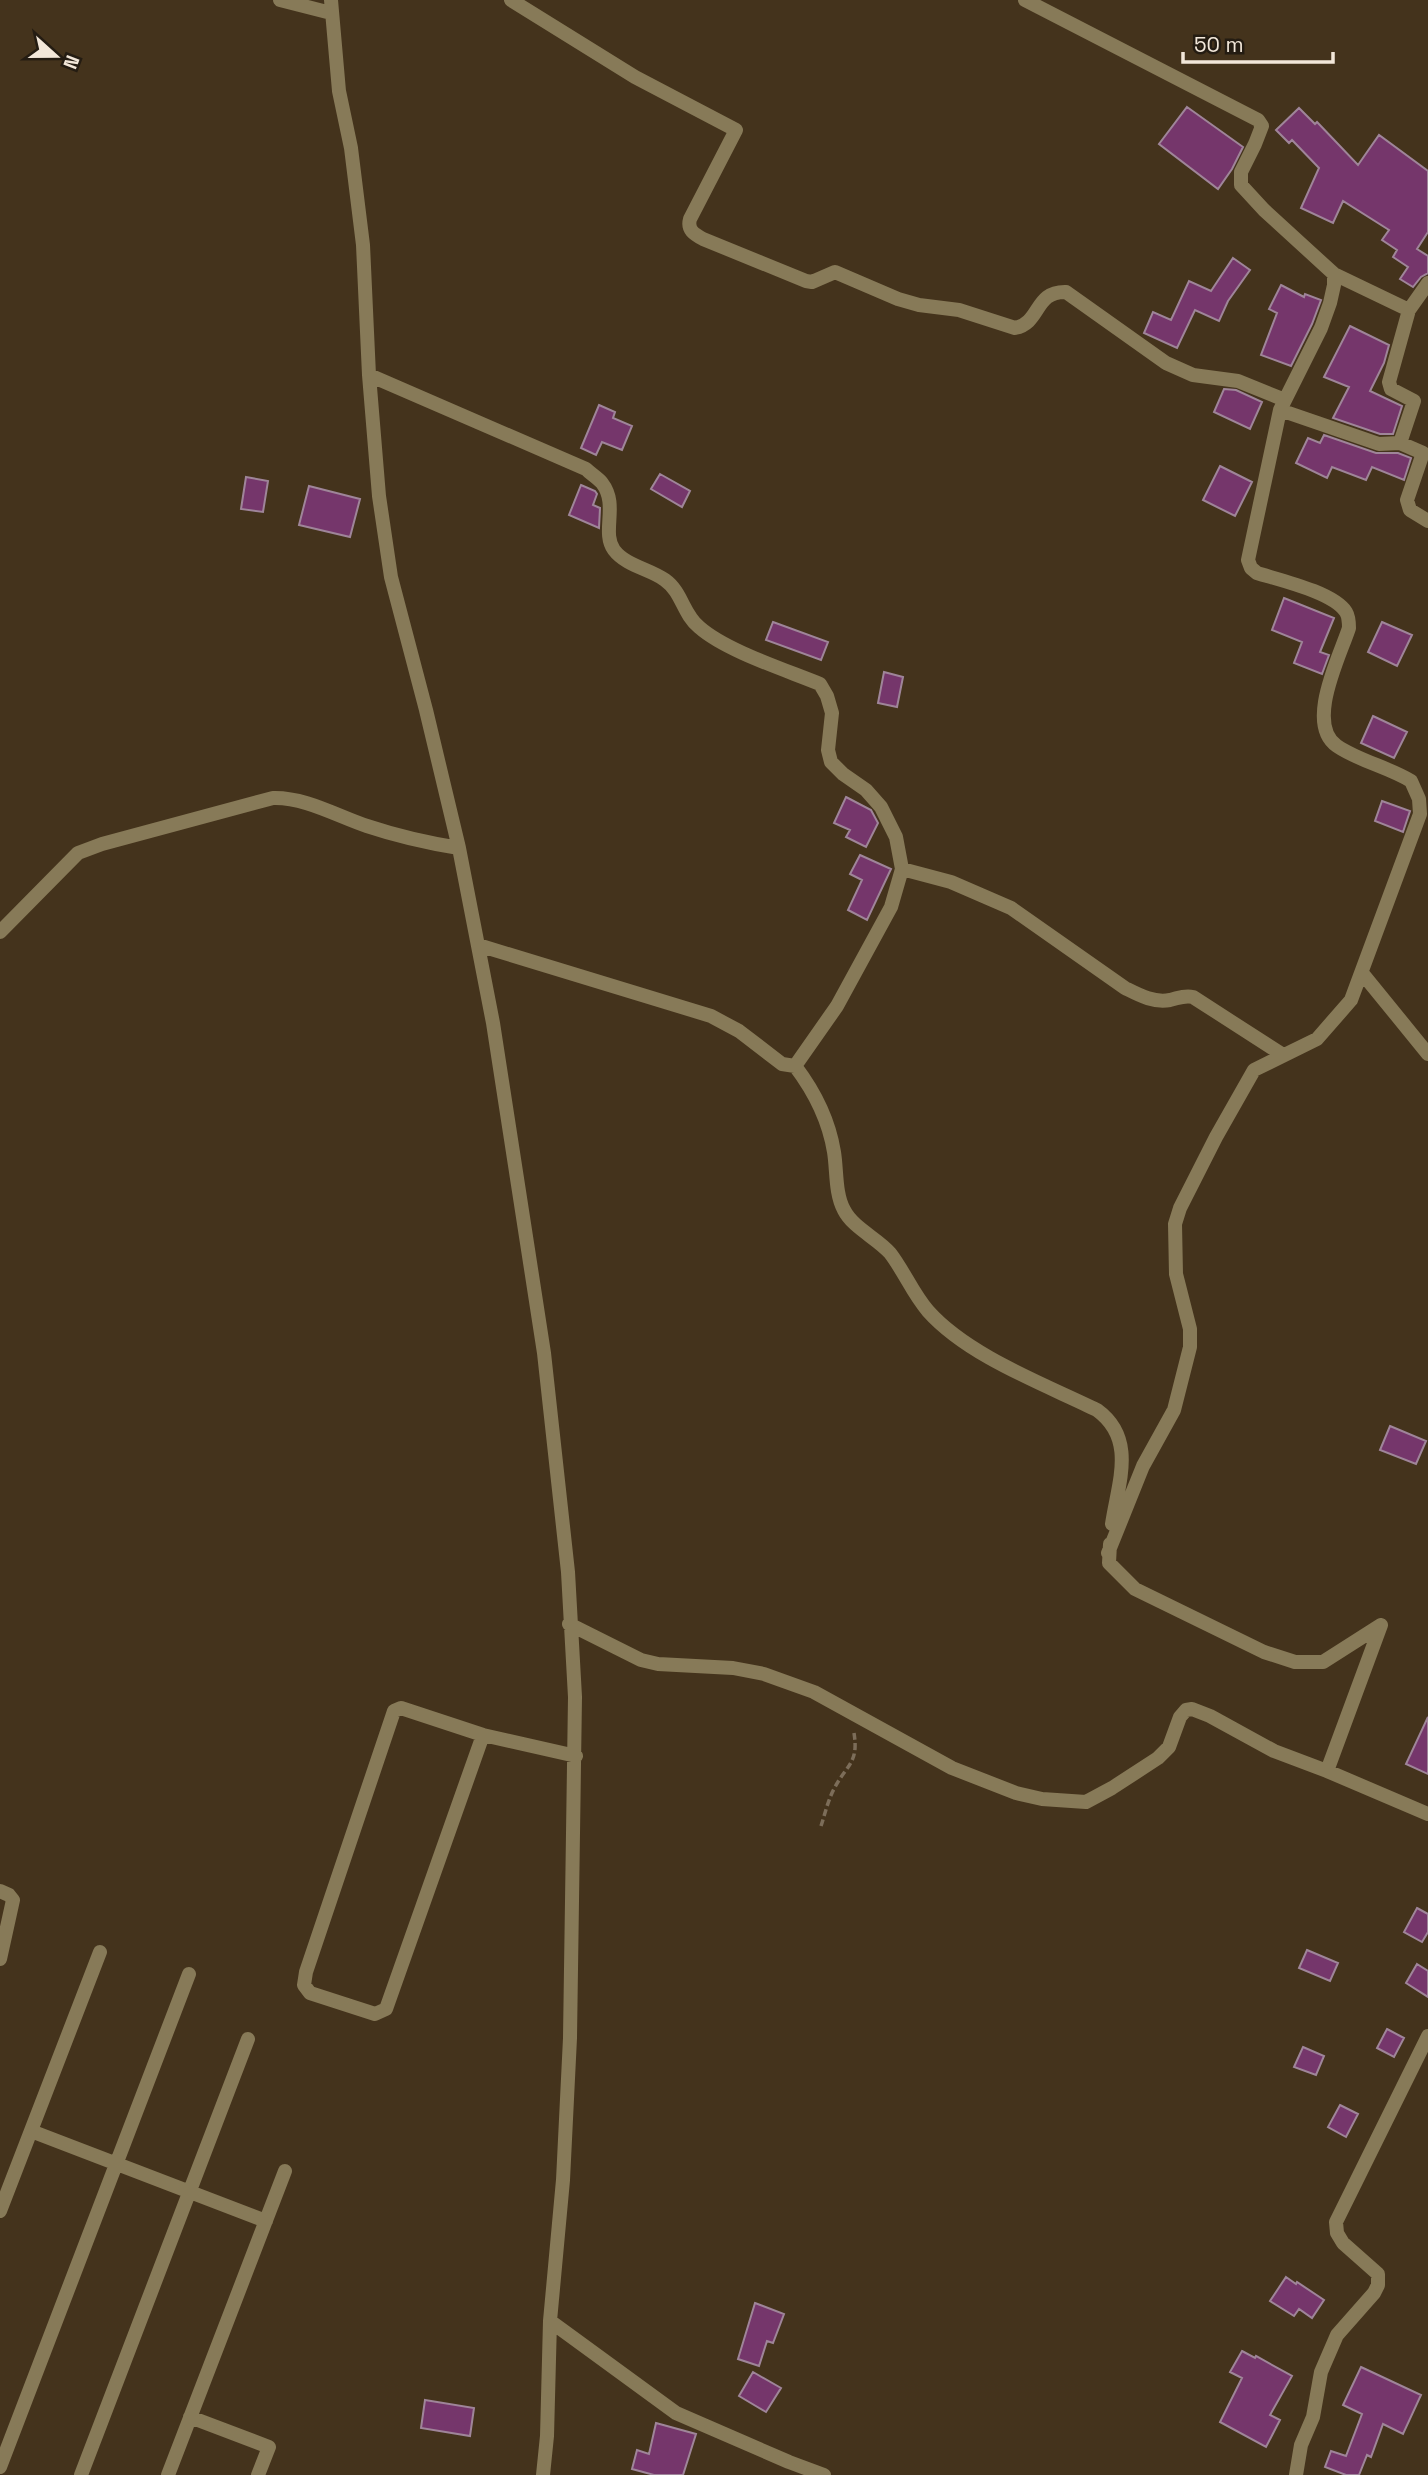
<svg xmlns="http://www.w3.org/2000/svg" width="1428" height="2475" viewBox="0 0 1428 2475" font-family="'Space Grotesk',sans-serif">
<rect width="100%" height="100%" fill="#44331c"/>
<path fill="#75366b" stroke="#9f8599" stroke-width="2" d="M1187 107 1243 147 1232 169 1218 189 1159 144Z
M1299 108 1315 124 1317 122 1358 165 1379 135 1428 171V232L1417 249 1428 256V273L1421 277 1413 287 1400 279 1408 267 1393 257 1397 250 1382 240 1389 230 1343 201 1333 223 1301 208 1319 168 1292 140 1289 143 1276 130Z
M1233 258 1250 270 1228 301 1219 321 1195 310 1177 348 1144 333 1153 312 1171 320 1189 281 1211 291Z
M1281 285 1304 297 1305 294 1321 300 1312 324 1291 366 1261 355 1277 313 1269 309Z
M1350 326 1389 345 1384 363 1370 391 1402 406 1393 434H1380L1333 418 1349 387 1324 377Z
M1224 389 1236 390 1262 402 1250 429 1214 412Z
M599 405 615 412 613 418 632 426 622 450 602 442 596 455 581 448Z
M1324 435 1376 453H1398L1411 458 1404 480 1372 467 1366 480 1332 467 1327 478 1296 463 1308 438 1320 443Z
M1220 466 1252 482 1235 516 1203 500Z
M660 474 690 491 682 507 651 489Z
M246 477 268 481 263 512 241 509Z
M581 485 595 491 597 494 593 505 600 508 599 528 569 515Z
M309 486 360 499 350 537 299 525Z
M1284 598 1334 618 1320 652 1329 655 1322 674 1294 663 1302 642 1272 630Z
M773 622 828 642 821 660 766 640Z
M1382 622 1412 635 1397 666 1368 652Z
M884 672 903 677 897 707 878 703Z
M1373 716 1407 732 1394 758 1361 743Z
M846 797 871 810 878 823 866 847 846 837 850 830 834 823Z
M1382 801 1410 811 1403 832 1375 821Z
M860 855 891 869 867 920 848 910 862 880 850 874Z
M1390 1426 1426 1441 1416 1464 1380 1450Z
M1428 1717V1774L1406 1764Z
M1417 1908 1428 1914V1932L1422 1942 1404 1932Z
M1307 1950 1338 1963 1330 1981 1299 1968Z
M1417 1964 1428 1971V1997L1406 1983Z
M1387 2029 1404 2038 1394 2057 1377 2048Z
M1303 2047 1324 2056 1316 2075 1294 2067Z
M1340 2105 1358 2114 1346 2137 1328 2127Z
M1286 2277 1296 2284 1297 2282 1324 2300 1312 2318 1299 2309 1294 2316 1270 2301Z
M755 2303 784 2314 773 2343 767 2341 759 2366 738 2359Z
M1242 2351 1255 2358 1256 2356 1292 2376 1270 2415 1280 2420 1266 2447 1220 2422 1242 2378 1230 2372Z
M1361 2367 1421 2395 1403 2434 1383 2424 1371 2457 1367 2455 1359 2475H1346L1325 2467 1331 2451 1346 2456 1362 2414 1343 2405Z
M753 2372 781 2388 766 2412 739 2396Z
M425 2400 474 2408 470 2436 421 2428Z
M656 2423 696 2434 683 2475H654L632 2469 637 2450 649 2454Z"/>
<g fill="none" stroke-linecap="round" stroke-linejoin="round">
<path stroke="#7c6d59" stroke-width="3.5" stroke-dasharray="7 3.5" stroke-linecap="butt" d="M821 1826C825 1814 828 1800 834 1789 846 1765 859 1764 854 1733"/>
<path stroke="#877a58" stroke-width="14" d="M280 0 331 13
M331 0 339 91 351 148 363 245 369 375 379 496 391 577 426 710 459 848 493 1023 544 1353 568 1572 575 1697 570 2038 563 2180 550 2321 547 2436 543 2475
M511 0 635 77 736 130 690 219C687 230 694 234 703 239L806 281 812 282 835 272 898 299 919 305 959 310 1015 328C1041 323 1034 291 1066 292L1166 363 1193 375 1238 381 1285 400
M1025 0 1258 120 1262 126 1255 144 1241 172V185L1264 210 1334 274 1409 310 1389 382 1391 389 1414 401 1400 443 1423 453 1407 500 1410 510 1428 521
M1409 310 1428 283
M369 375 586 469C591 474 598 478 602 483 619 505 601 532 614 550 626 566 650 569 665 580 682 592 683 614 699 627 726 651 786 670 820 684L827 696 832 713 828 750 831 762 843 774 866 790 881 807 896 837 902 869 891 907 837 1006 795 1066 782 1064 739 1031 711 1016 478 945
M1280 410 1379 444 1400 443
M902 869 951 882 1011 908 1125 988C1139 995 1153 1003 1170 1000 1179 998 1184 995 1193 997L1283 1055
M0 932 78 853 102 844 273 798C305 797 337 816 367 826 397 836 428 843 459 848
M1362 973 1428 1054
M795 1066C814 1091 829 1121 834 1152 837 1170 835 1194 844 1210 853 1228 877 1238 890 1253 904 1271 913 1294 928 1311 968 1356 1044 1384 1097 1410 1137 1439 1118 1483 1112 1524
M1110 1544 1109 1563 1135 1589 1264 1652 1295 1662H1323L1381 1625
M1108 1553 1143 1466 1174 1410 1190 1347V1329L1176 1274 1175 1224 1180 1208 1216 1137 1254 1070 1317 1039 1351 1000 1420 814 1419 799 1411 781C1388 767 1359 761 1337 746 1305 724 1340 656 1349 628 1349 622 1349 617 1346 612 1333 592 1279 580 1257 573L1251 568 1248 560 1280 410 1321 328 1330 303 1334 285V274
M569 1624 641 1660 658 1664 733 1668 764 1674 814 1692 952 1768 1016 1793 1042 1799 1086 1802 1112 1788 1158 1758 1169 1747 1180 1717 1186 1710 1192 1709 1210 1716 1274 1751 1327 1771 1428 1814
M483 1735 386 2009 375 2014 310 1993 304 1985 306 1972 394 1711 401 1708 483 1735 576 1756
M1327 1771 1381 1625
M0 1891 9 1895 13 1900 0 1959
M31 2131 266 2221
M0 2211 100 1952
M550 2321 676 2413 789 2462 824 2475
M190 2417 269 2447 258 2475
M0 2467 189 1974
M81 2475 248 2039
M168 2475 285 2171
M1296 2475 1301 2445 1313 2417 1321 2372 1337 2335 1374 2293 1378 2285V2274L1343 2243 1337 2233 1336 2222 1428 2036"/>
</g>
<g transform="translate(56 56) rotate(111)" stroke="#241c12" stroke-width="5" paint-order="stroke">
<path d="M0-5L12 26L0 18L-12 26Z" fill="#f2e7d9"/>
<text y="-10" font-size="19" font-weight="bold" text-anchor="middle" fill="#f2e7d9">N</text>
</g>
<path d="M1183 52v10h150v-10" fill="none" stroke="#f2e7d9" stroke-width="3.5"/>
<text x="1194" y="52" font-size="21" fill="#f2e7d9" stroke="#241c12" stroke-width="5" paint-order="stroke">50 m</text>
</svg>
